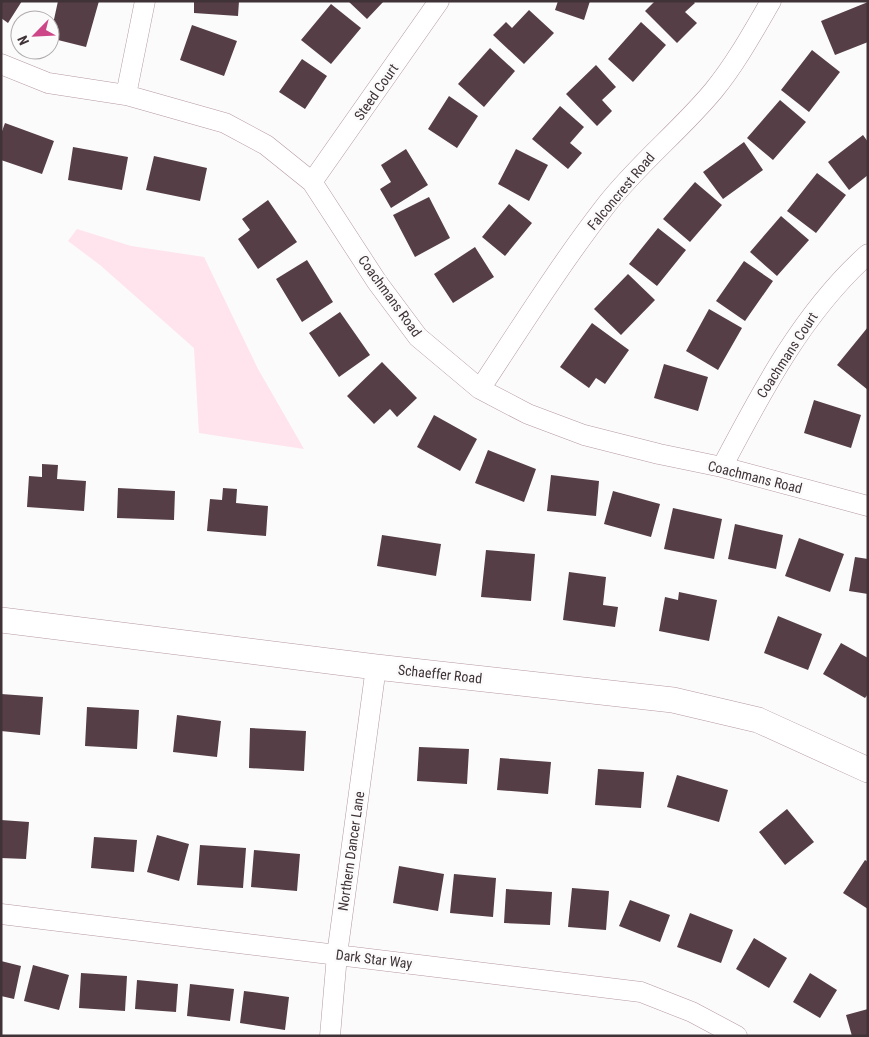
<svg xmlns="http://www.w3.org/2000/svg" width="869" height="1037" viewBox="0 0 869 1037" font-family="'Roboto Condensed',sans-serif">
<rect width="100%" height="100%" fill="#fbfbfb"/>
<path fill="#ffe3ed" d="M77 229 131 246 204 257 258 369 304 449 199 433 194 348 100 265 68 241Z"/>
<path fill="#563e47" d="M1 1H22L8 23 1 18Z
M58 1H99L86 47 50 38Z
M194 1H239L238 16 194 13Z
M348 1H384L367 19Z
M558 1H590L584 20 555 10Z
M655 1H693L695 3 685 12 697 23 677 43 645 11Z
M868 2V42L835 55 821 21Z
M331 4 361 28 331 64 301 40Z
M529 10 554 33 524 64 493 35 506 22 512 28Z
M641 22 666 45 633 82 608 59Z
M192 25 237 41 224 76 180 60Z
M490 48 515 71 484 107 458 84Z
M812 50 840 72 809 112 781 90Z
M302 59 327 76 305 109 279 92Z
M596 65 616 87 602 100 612 111 597 126 566 94Z
M449 96 478 116 457 148 428 129Z
M780 100 806 122 773 160 747 138Z
M560 106 584 127 570 143 582 153 568 169 532 139Z
M5 123 54 141 42 174 1 160V134Z
M863 135 868 142V175L849 190 828 162Z
M744 142 763 170 723 199 703 172Z
M73 147 128 157 122 190 68 180Z
M406 149 428 185 391 208 380 189 391 182 381 165Z
M516 149 548 165 529 201 498 184Z
M154 156 207 168 200 201 146 190Z
M817 173 846 195 816 233 787 211Z
M695 182 722 205 690 242 663 219Z
M429 197 450 238 415 257 393 215Z
M268 200 297 242 258 269 238 239 250 230 242 219Z
M509 204 532 223 505 256 482 237Z
M781 216 809 240 777 276 750 252Z
M658 228 686 250 657 286 629 264Z
M475 247 494 277 453 303 434 274Z
M307 260 333 302 302 322 276 279Z
M744 261 773 281 745 321 716 301Z
M628 274 655 300 621 335 594 309Z
M709 309 742 328 718 370 686 351Z
M340 312 370 355 339 377 309 333Z
M592 323 629 350 605 384 596 378 589 388 560 367Z
M868 327V390L837 365Z
M382 362 417 398 397 417 390 409 374 424 347 396Z
M664 364 708 377 698 411 654 398Z
M814 400 861 415 851 448 804 433Z
M434 415 477 439 460 471 417 447Z
M488 450 536 469 524 502 475 483Z
M42 464 58 465 57 479 86 481 84 511 27 507 29 476 42 477Z
M551 475 599 481 596 516 547 511Z
M118 488 175 491 174 520 117 518Z
M223 488 237 489 236 503 268 506 266 536 207 531 210 499 222 500Z
M613 491 660 504 651 537 604 524Z
M673 508 722 519 714 559 664 549Z
M735 524 783 535 776 569 728 559Z
M382 535 441 544 436 576 377 566Z
M799 538 844 554 830 592 785 576Z
M486 550 535 554 531 601 481 597Z
M855 557 868 559V594L849 591Z
M569 572 606 577 603 605 618 607 615 627 563 620Z
M679 592 717 600 709 641 659 631 665 597 678 600Z
M778 616 822 634 808 670 764 653Z
M841 643 868 658V694L865 698 823 674Z
M1 694 43 697 40 735 1 731Z
M87 707 139 710 137 749 85 746Z
M177 715 221 721 217 757 173 752Z
M250 728 306 731 304 771 249 768Z
M419 747 469 749 467 784 417 781Z
M500 758 551 762 548 794 497 790Z
M598 769 644 772 641 808 595 805Z
M677 775 728 790 719 822 667 807Z
M787 809 814 842 785 865 759 832Z
M1 820 29 822 26 859 1 858Z
M157 835 189 844 179 881 147 872Z
M94 837 137 840 134 872 91 868Z
M200 845 246 848 243 888 197 885Z
M254 850 300 854 297 891 251 887Z
M865 860 868 862V909L843 893Z
M399 866 444 874 438 911 393 903Z
M454 874 496 878 493 917 450 913Z
M572 888 609 891 606 930 568 927Z
M506 889 552 892 550 925 504 923Z
M630 900 670 915 660 942 619 926Z
M690 913 733 930 721 963 677 947Z
M754 938 787 958 769 988 736 969Z
M1 961 21 966 14 999 1 996Z
M33 965 69 975 59 1010 24 1001Z
M81 973 127 976 125 1011 79 1008Z
M810 973 837 990 820 1018 793 1002Z
M137 980 178 984 176 1012 135 1009Z
M190 984 234 989 230 1021 187 1016Z
M244 991 289 997 285 1030 240 1023Z
M868 1009V1036H852L846 1015Z"/>
<g fill="none" stroke-linecap="round" stroke-linejoin="round">
<defs>
<path id="minor" d="M1 64 48 83 126 95 225 123 266 145 312 182 377 282 418 337 480 389 528 414 584 435 659 454 722 467 868 506
M126 95 145 1
M312 182 439 1
M480 389C521 327 561 263 607 204 639 163 681 130 714 90 736 63 753 32 771 1
M722 467C762 391 803 312 868 254
M1 914 641 992 692 1012 737 1036
M330 1036 337 955 376 667"/>
<path id="tertiary" d="M1 620 376 667 673 700 758 720 868 770"/>
</defs>
<use href="#minor" stroke="#b599a3" stroke-width="21"/>
<use href="#tertiary" stroke="#b599a3" stroke-width="26"/>
<use href="#minor" stroke="#fff" stroke-width="20"/>
<use href="#tertiary" stroke="#fff" stroke-width="25"/>
</g>
<g text-anchor="middle" stroke-width="5" stroke-linejoin="round" paint-order="stroke">
<g font-size="14" fill="#3f3337" stroke="#fbfbfb">
<text transform="translate(376 92) rotate(-55)" y="5">Steed Court</text>
<text transform="translate(621 191) rotate(-50)" y="5">Falconcrest Road</text>
<text transform="translate(390 296) rotate(54)" y="5">Coachmans Road</text>
<text transform="translate(787 355) rotate(-57)" y="5">Coachmans Court</text>
<text transform="translate(755 477) rotate(14)" y="5">Coachmans Road</text>
<text transform="translate(440 674) rotate(6)" y="5">Schaeffer Road</text>
<text transform="translate(351 851) rotate(-82)" y="5">Northern Dancer Lane</text>
<text transform="translate(374 959) rotate(7)" y="5">Dark Star Way</text>
</g>
</g>
<rect width="869" height="1037" fill="none" stroke="#3f3337" stroke-width="5"/>
<g transform="translate(35 35) rotate(246)"><circle r="24" fill="#fbfbfb" stroke="#b0abad"/>
<path d="M0-4L9 19L0 12L-9 19Z" fill="#cd4687"/>
<text y="-8" font-size="14" font-weight="bold" text-anchor="middle" fill="#3f3337">N</text>
</g>
</svg>
